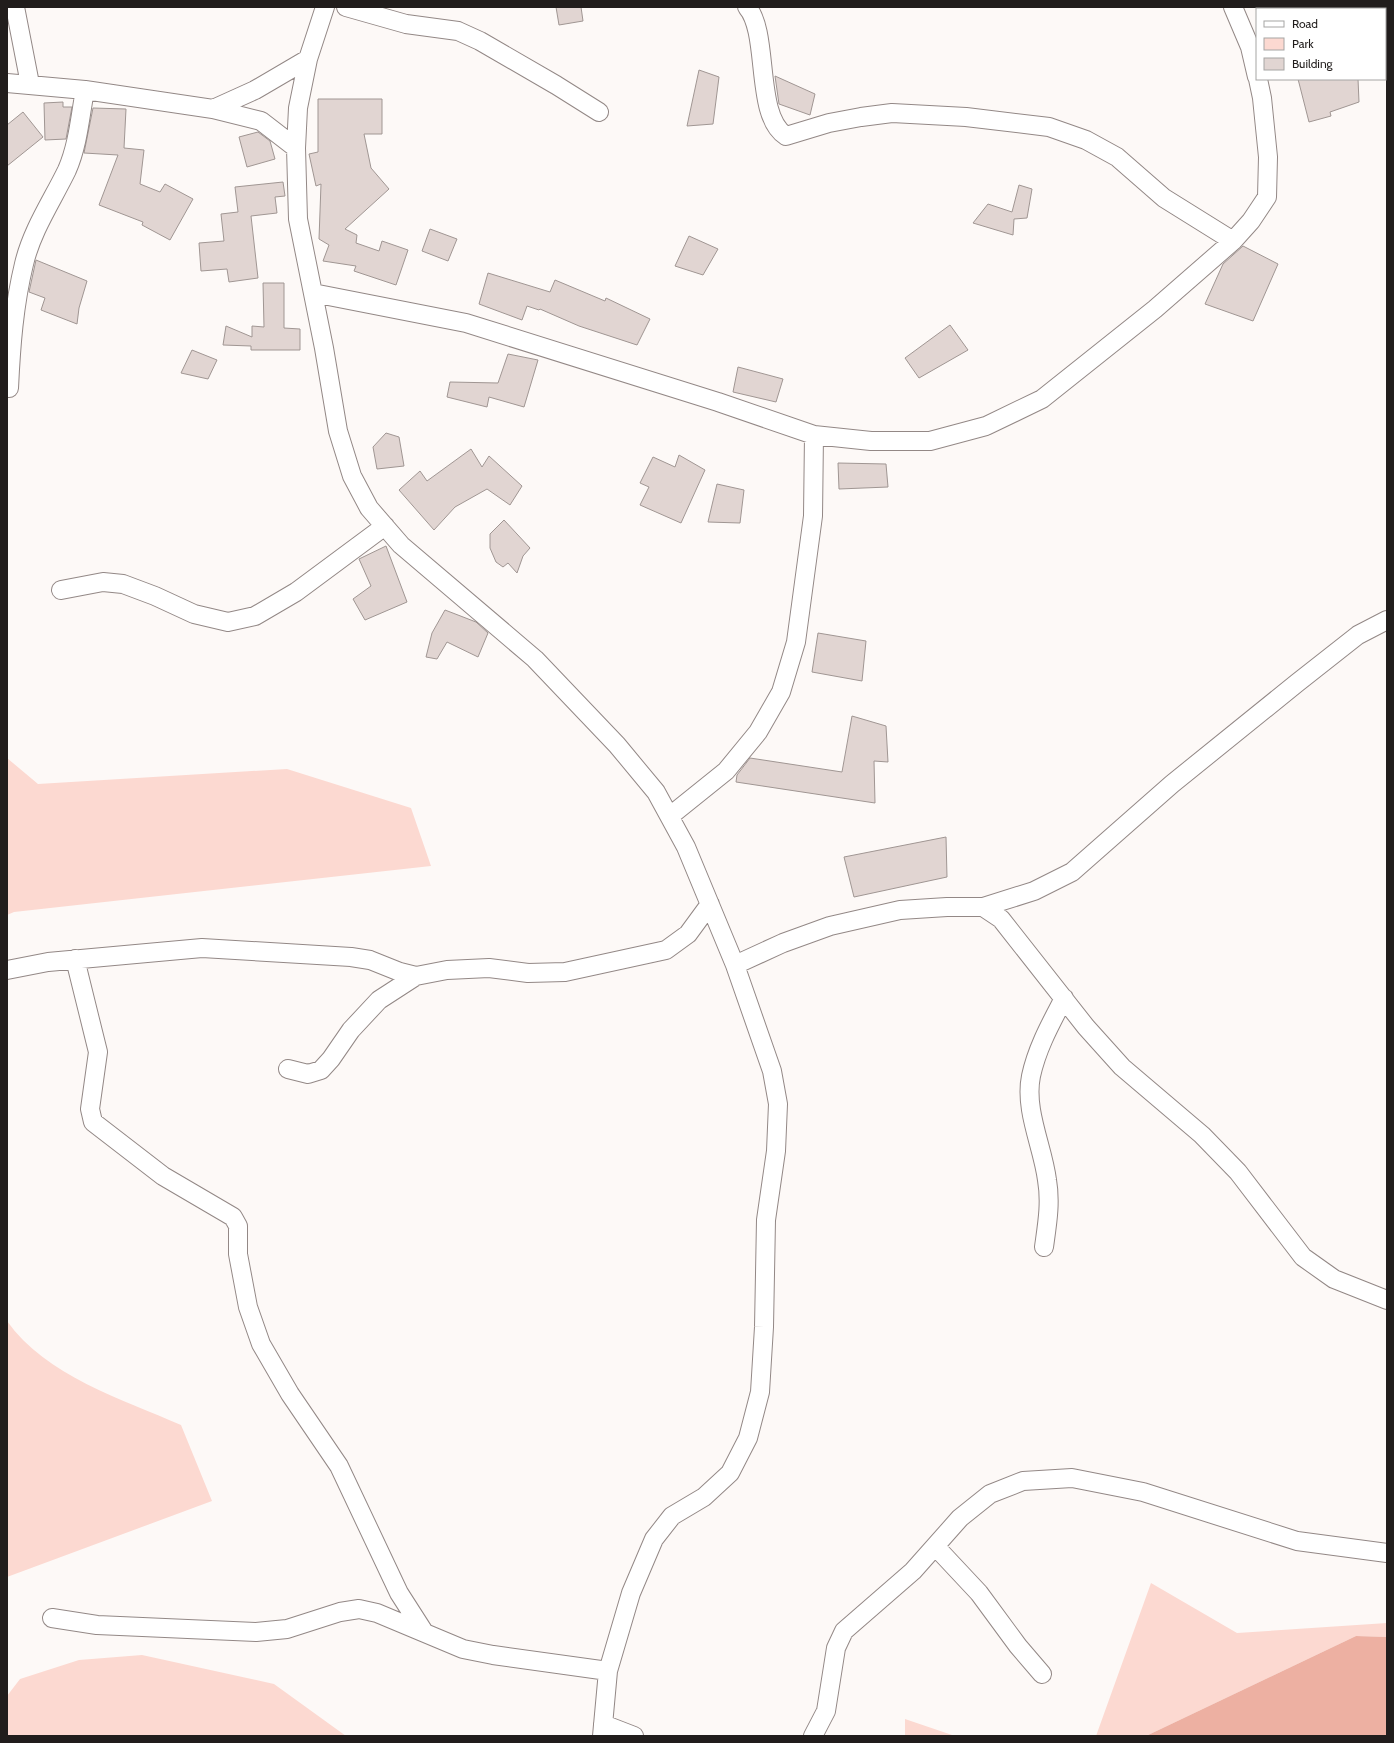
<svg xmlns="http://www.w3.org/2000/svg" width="1394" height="1743" viewBox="0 0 1394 1743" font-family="Cabin,sans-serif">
<rect width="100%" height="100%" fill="#fdf9f7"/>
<path fill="#fcd9d1" d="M7 758 38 784 287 769 411 808 431 866 14 912 7 915Z
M7 1321C46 1376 122 1399 181 1425L212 1501 7 1577Z
M1151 1583 1237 1633 1387 1623V1637L1356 1636 1146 1736H1096Z
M142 1655 274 1684 346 1736H7V1696L20 1679 79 1660Z
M905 1719 955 1736H905Z"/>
<path fill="#edb0a2" d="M1356 1636 1387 1637V1736H1146Z"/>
<path fill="#e1d5d2" stroke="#a09693" d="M556 7H581L583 21 559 25Z
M699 70 719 77 713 124 687 126Z
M775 76 815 94 810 115 779 104Z
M1298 79H1358L1359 102 1330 112 1331 116 1309 122Z
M318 99H382V134H364L371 168 389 189 345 229 357 235 356 243 379 251 382 241 408 250 396 285 354 271 356 266 323 261 329 245 319 239 321 184 316 186 309 154 318 152Z
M63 102V107H72L66 139 45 140 44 103Z
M93 108 126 109 124 148 144 150 140 184 160 192 165 184 193 199 170 240 142 225 143 222 99 205 118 155 84 153Z
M23 112 43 137 7 166V125Z
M258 132 270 141 275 159 247 167 239 137Z
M283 182 285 196 275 197 277 213 251 216 258 278 229 282 227 269 201 271 199 243 224 241 221 214 238 212 235 187Z
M1019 185 1032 189 1027 218 1014 219 1013 235 973 223 988 204 1012 212Z
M430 229 457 239 448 261 422 251Z
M689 236 718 249 703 275 675 266Z
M1243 246 1278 264 1253 321 1205 304 1223 264Z
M36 260 87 281 79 308 77 324 41 310 45 298 29 292Z
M488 273 550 292 555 280 605 301 606 298 650 319 637 345 579 326 540 309 539 310 527 306 522 320 479 304Z
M263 283H284V328L300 329V350H251V346L223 345 226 326 252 337V326L264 327Z
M950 325 968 350 919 378 905 358Z
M192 350 217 360 208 379 181 373Z
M508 354 538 360 524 407 489 397 487 407 447 397 450 382 498 383Z
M738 367 783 379 776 402 733 392Z
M386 433 399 437 404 466 377 469 373 447Z
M471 449 482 467 489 456 522 486 510 505 487 489 455 507 434 530 399 490 420 471 427 481Z
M679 455 705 470 681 523 640 505 649 487 640 483 653 457 675 467Z
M838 463 886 464 888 487 839 489Z
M717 484 744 490 740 523 708 522Z
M504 520 530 548 523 556 517 573 508 563 503 567 496 562 490 548V534Z
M386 546 407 602 365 620 353 599 371 586 359 559Z
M445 610 476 622 488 633 478 657 447 642 437 659 426 657 432 633Z
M818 633 866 641 862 681 812 672Z
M852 716 886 726 888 762 874 761 875 803 736 782 737 775 750 758 842 772Z
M946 837 947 877 854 897 844 857Z"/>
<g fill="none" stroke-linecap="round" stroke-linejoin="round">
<defs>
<path id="minor" d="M15 7 30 84
M325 7 308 59 298 108 296 148 298 219 324 348 338 431 352 476 369 508 401 545 535 659 617 745 656 792 686 847 735 965 772 1071 778 1104 776 1151 766 1220 764 1327 760 1392 748 1438 730 1473 704 1497 672 1516 654 1539 631 1593 608 1671 602 1736
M346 7 406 24 458 31 480 41 556 85 599 112
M747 7C770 33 754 116 786 136L829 123 861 117 892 113 966 117 1049 127 1086 140 1117 157 1164 198 1233 241
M1233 7 1250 47 1257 77
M7 83 85 90 213 109 255 90 308 59
M213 109 261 121 296 148
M313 293 466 323 718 402 814 435 871 441H930L986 426 1042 399 1155 309 1233 241 1251 221 1267 197 1268 157 1262 98 1258 79
M9 388C11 346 14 305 24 264 32 230 52 201 67 170 78 145 80 117 85 90
M61 590 103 582 123 584 155 596 194 614 228 622 255 616 296 592 385 526
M670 816 726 771 758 732 781 692 796 642 813 516 814 435
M983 907 1001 919 1086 1027 1122 1067 1202 1135 1238 1172 1303 1257 1334 1279 1387 1300
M75 959 98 1052 90 1109 93 1122 163 1176 233 1217 238 1226V1254L248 1307 261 1344 290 1394 339 1466 399 1593 424 1632
M735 965 783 943 830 926 900 910 947 907H983L1034 891 1072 872 1172 784 1297 683 1358 635 1387 620
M7 970 48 962 202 948 351 957 370 960 400 972 416 976 447 970 489 968 528 973 565 972 666 950 688 934 710 904
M288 1069 308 1074 321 1070 331 1059 351 1030 379 1000 416 976
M1044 1247C1047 1225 1051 1203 1047 1180 1043 1147 1024 1110 1031 1076 1037 1048 1051 1023 1064 998
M935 1546 979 1593 1018 1646 1042 1674
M52 1618 97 1625 256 1632 287 1629 340 1612 359 1609 377 1613 463 1649 493 1655 608 1671
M603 1724 634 1736
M813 1736 826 1711 836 1648 844 1631 913 1571 960 1518 990 1494 1023 1481 1072 1478 1143 1492 1297 1541 1387 1553"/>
</defs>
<use href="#minor" stroke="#938886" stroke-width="20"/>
<use href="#minor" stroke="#fff" stroke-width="18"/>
</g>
<rect width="1394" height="1743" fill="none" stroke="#211d1c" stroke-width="16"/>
<rect x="1256" y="8" width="130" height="72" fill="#ffffff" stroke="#a6a5a4"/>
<rect x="1264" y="21" width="20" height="6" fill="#ffffff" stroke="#a6a5a4"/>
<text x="1292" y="28" font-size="12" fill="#211d1c">Road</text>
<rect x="1264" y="38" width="20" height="12" fill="#fcd9d1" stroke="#a6a5a4"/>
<text x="1292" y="48" font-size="12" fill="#211d1c">Park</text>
<rect x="1264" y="58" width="20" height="12" fill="#e1d5d2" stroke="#a6a5a4"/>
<text x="1292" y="68" font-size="12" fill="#211d1c">Building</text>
</svg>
